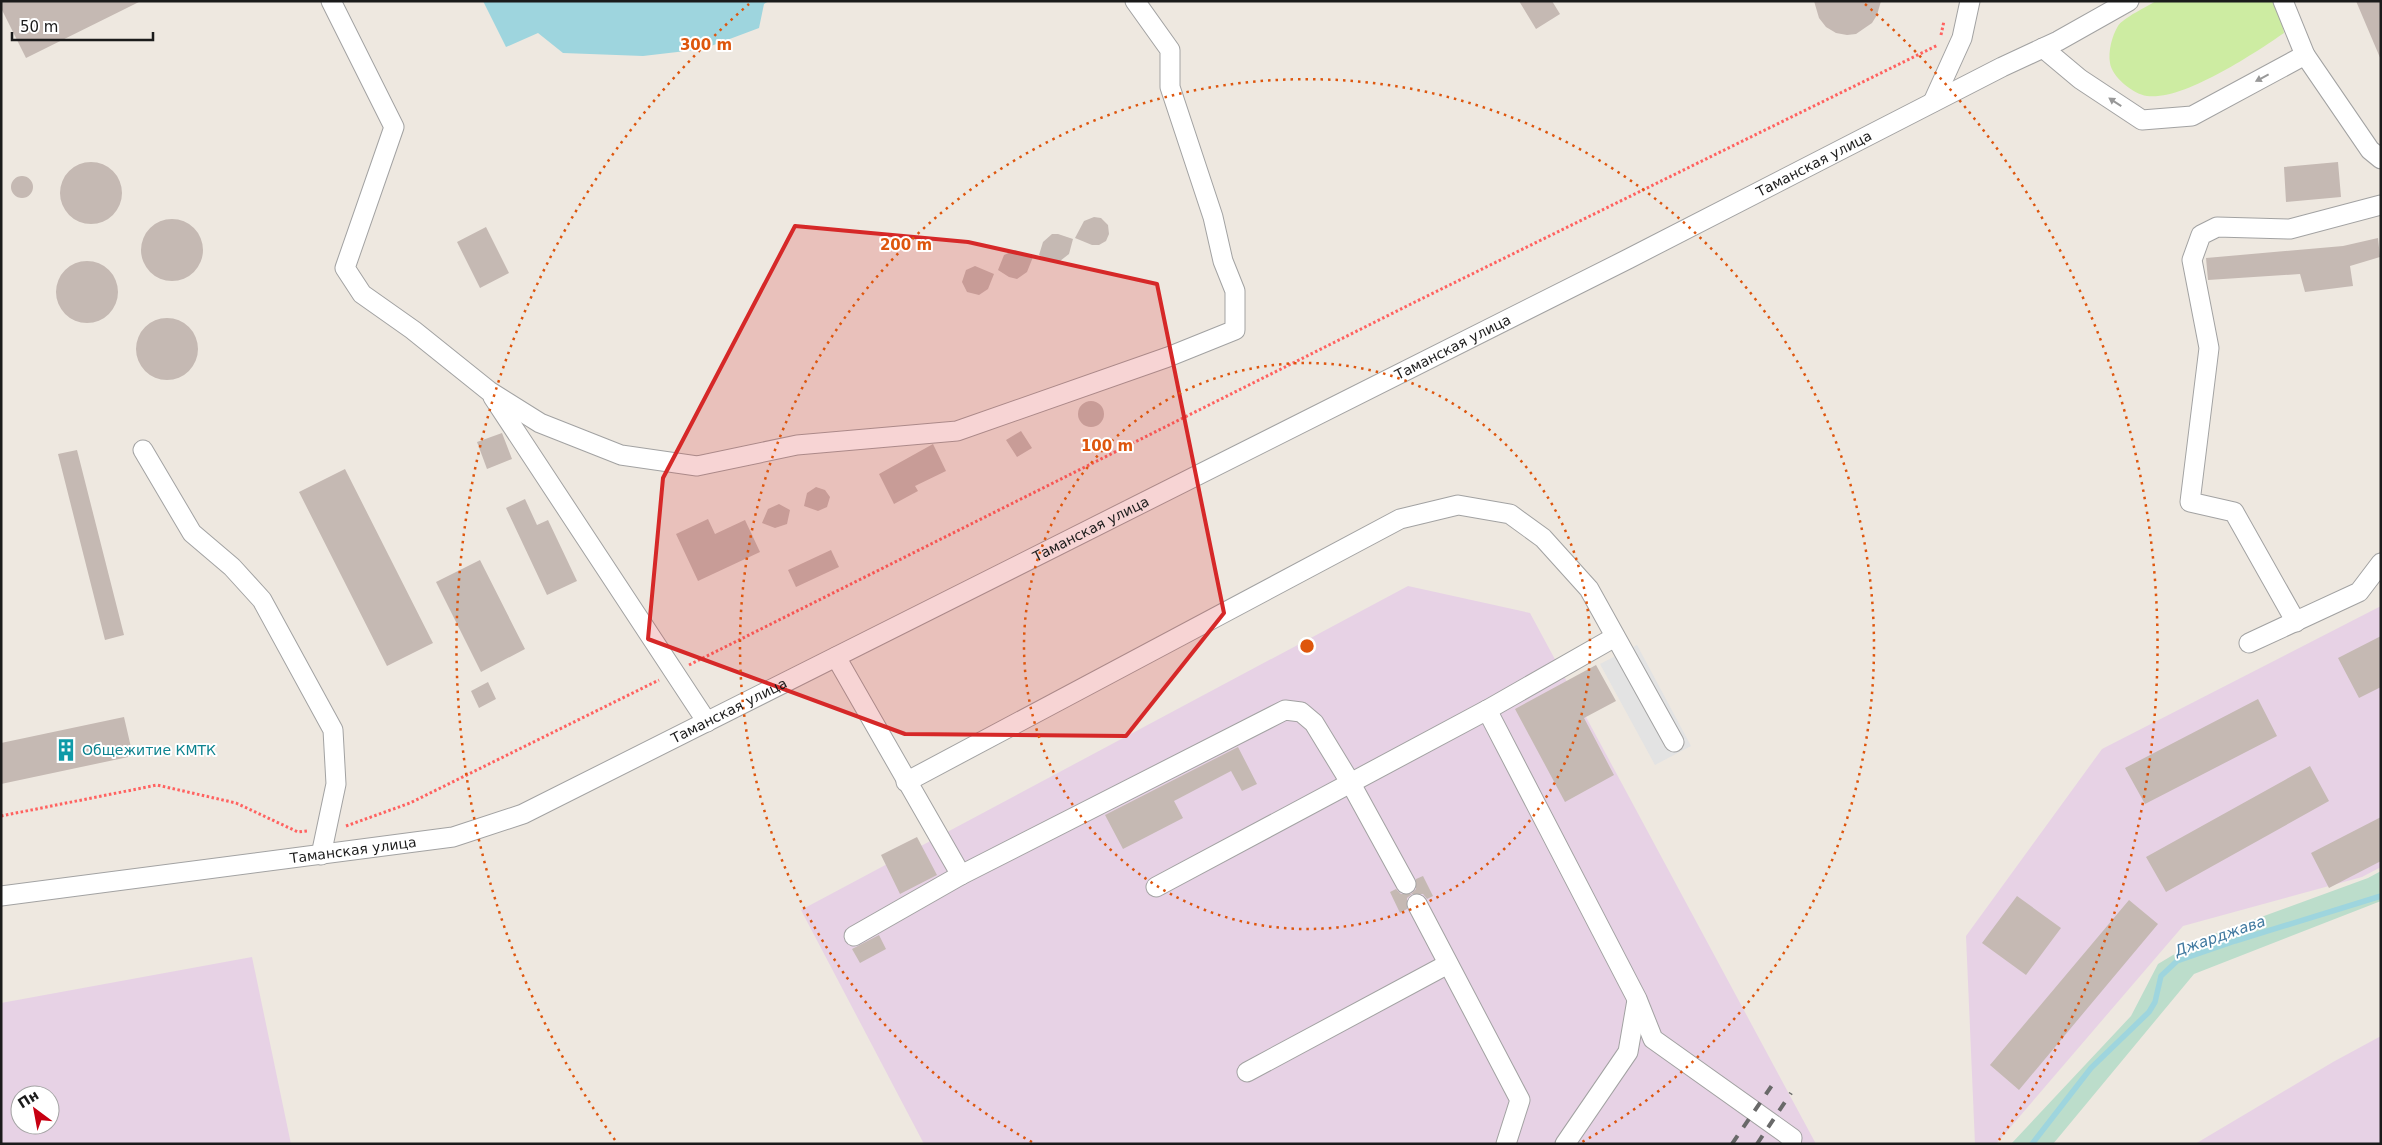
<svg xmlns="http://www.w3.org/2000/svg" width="2382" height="1145" viewBox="0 0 2382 1145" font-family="'DejaVu Sans',sans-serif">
<rect width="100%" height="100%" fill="#eee8e0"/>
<path fill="#e7d2e5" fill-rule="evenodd" d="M1408 586 1530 613 1816 1144H924L801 910Z
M2381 606V867L2362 877 2183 926 1996 1144H1975L1966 936 2102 749Z
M252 957 291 1144H1V1003ZM20 1095H50V1125H20Z
M2381 1036V1144H2195L2333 1062Z"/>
<path fill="#cdeca2" d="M2156 1H2277L2284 33C2255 53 2183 101 2147 96 2133 94 2112 77 2110 63 2108 51 2112 36 2118 26 2123 18 2148 6 2156 1Z"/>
<path fill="#bcddcb" d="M2381 871V901L2194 974 2053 1144H2011L2131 1016 2158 964 2198 940 2368 878Z"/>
<path fill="#e3e3e3" d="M1637 645 1691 746 1655 765 1600 664Z"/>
<path fill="#9ed5de" d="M483 1H769L764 4 759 28 703 49 643 56 563 53 538 33 506 47Z"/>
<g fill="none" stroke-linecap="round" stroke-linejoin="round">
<path stroke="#9ed5de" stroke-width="5.5" d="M2032 1144 2091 1068 2149 1012 2155 1002 2161 976 2177 961 2235 941 2381 896"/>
</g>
<path fill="#c5b9b3" d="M1 1H141L26 58 1 8Z
M1519 1H1552L1560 14 1536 29Z
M1814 1H1881L1877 15 1872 23 1856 34 1847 35 1836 33 1826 27 1819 18Z
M2356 1H2381V60Z
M2338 162 2341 197 2286 202 2284 167Z
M60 193a31 31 0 1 1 62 0a31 31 0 1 1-62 0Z
M11 187a11 11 0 1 1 22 0a11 11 0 1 1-22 0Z
M1094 217 1101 218 1108 225 1109 234 1106 241 1099 245H1092L1075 238 1084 221Z
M141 250a31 31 0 1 1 62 0a31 31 0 1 1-62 0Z
M486 227 509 273 480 288 457 242Z
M1052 234H1058L1073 239 1069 254 1060 261 1051 262 1039 255 1043 242Z
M2378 238 2380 257 2350 266 2353 286 2305 292 2300 274 2208 280 2206 258 2343 246Z
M1015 250 1033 257 1027 272 1017 279 1009 277 998 270 1004 255Z
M56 292a31 31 0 1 1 62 0a31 31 0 1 1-62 0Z
M975 266 994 274 988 289 979 295 967 292 962 282 966 270Z
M136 349a31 31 0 1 1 62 0a31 31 0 1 1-62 0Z
M1078 414a13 13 0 1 1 26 0a13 13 0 1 1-26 0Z
M1021 431 1032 448 1017 457 1006 440Z
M502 433 512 459 487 469 477 442Z
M933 444 946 471 915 486 918 491 894 504 879 474Z
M77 450 124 635 105 640 58 454Z
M345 469 433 643 387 666 299 492Z
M816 487 825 490 830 497 827 507 818 511 804 506 807 493Z
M525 499 537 525 548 520 577 581 547 595 506 508Z
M779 504 790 510 787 524 775 528 762 523 768 509Z
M708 519 715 534 745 520 760 552 698 581 676 534Z
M831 550 839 567 796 587 788 570Z
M480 560 525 649 481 672 436 582Z
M2381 636V687L2359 698 2338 658Z
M1596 665 1616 701 1584 718 1614 775 1565 802 1515 709Z
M488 682 496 699 479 708 471 691Z
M2258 699 2277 736 2145 804 2125 768Z
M124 717 133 756 1 784V743Z
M1238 747 1257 784 1242 791 1231 771 1174 801 1183 818 1123 849 1105 815Z
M2310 766 2329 801 2166 892 2146 857Z
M2381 817V861L2329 888 2311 853Z
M917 837 937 875 900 894 881 855Z
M1423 876 1433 896 1427 899 1423 894H1412L1407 898V909L1400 913 1390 892 1396 889 1401 894H1411L1416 889V879Z
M2017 896 2061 928 2026 975 1982 943Z
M2129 900 2158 924 2019 1090 1990 1065Z
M879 935 886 949 860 963 852 949Z"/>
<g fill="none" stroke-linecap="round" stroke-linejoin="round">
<defs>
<g id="minor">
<path d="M331 1 394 127 345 268 362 294 413 330 489 391 540 423 621 455 697 466 797 445 957 431 1168 357 1235 330V291L1223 261 1213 217 1170 87V50L1135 1"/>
<path d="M2283 1 2305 55 2370 150 2381 159"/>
<path d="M2043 48 2080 79 2142 120 2192 116 2305 55"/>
<path d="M1933 102 1962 38 1970 1"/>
<path d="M493 397 707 722"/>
<path d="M143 450 192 533 232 567 262 600 333 730 336 784 321 855"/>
<path d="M2296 622 2234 512 2190 502 2209 348 2192 260 2201 235 2217 227 2290 229 2381 205"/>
<path d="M2249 643 2359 592 2381 563"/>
<path d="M836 657 961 875 1285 710 1301 712 1314 723 1350 782 1406 884"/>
<path d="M1487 710 1637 999 1653 1039 1792 1138 1791 1144"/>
<path d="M906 782 1400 519 1458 505 1510 514 1543 538 1589 589 1674 742"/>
<path d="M1156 887 1487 710 1615 637"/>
<path id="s1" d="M1 896 453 837 523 814 1628 259 2002 67 2058 41 2129 1"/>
<path d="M1417 904 1520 1100 1506 1144"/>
<path d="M854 936 961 875"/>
<path d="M1247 1072 1448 964"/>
<path d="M1565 1144 1628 1052 1637 1000"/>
</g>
</defs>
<use href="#minor" stroke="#a2a2a2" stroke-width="21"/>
<path stroke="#ff6260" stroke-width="3" stroke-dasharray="2.5 2.5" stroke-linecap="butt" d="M1941 35 1944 21
M689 665 1415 302 1938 45
M1 816 157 785 236 803 298 832 307 831
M346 826 410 803 659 680"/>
<use href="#minor" stroke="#fff" stroke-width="19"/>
<path stroke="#696969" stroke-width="4" stroke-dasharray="10 10" stroke-linecap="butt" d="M1732 1144 1777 1078
M1757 1144 1791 1093"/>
</g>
<defs><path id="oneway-solid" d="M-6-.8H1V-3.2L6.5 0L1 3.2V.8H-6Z" transform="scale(1.25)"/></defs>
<g fill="#989898">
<use href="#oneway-solid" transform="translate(2262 78) rotate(152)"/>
<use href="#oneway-solid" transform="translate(2115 102) rotate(-147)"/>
</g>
<path fill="#d62828" fill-opacity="0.2" stroke="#d62828" stroke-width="4" stroke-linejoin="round" d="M795 226 968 242 1157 284 1224 613 1126 736 905 734 648 639 663 478Z"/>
<g fill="none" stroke="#de560d" stroke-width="2.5" stroke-dasharray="2.5 5">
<circle cx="1307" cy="646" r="283"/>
<path d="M1032 1142A567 567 0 1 1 1582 1142"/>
<path d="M615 1140A850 850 0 0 1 749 4M1865 4A850 850 0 0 1 1999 1140"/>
</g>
<defs>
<symbol id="building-bare" viewBox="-9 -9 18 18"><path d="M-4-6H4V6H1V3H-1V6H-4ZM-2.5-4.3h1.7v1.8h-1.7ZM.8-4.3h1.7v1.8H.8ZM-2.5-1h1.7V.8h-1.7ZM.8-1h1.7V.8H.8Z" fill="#0f9aa8" stroke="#fff" stroke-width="2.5" paint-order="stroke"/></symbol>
</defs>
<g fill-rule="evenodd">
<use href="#building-bare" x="50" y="734" width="32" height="32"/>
</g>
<g text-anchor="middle" stroke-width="4" stroke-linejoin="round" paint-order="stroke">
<g font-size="14" fill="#1b1b1b" stroke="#fff">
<text dy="5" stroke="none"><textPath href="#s1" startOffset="1975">Таманская улица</textPath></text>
<text dy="5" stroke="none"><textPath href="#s1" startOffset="1570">Таманская улица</textPath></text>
<text dy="5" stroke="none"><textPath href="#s1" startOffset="1165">Таманская улица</textPath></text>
<text dy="5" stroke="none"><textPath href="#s1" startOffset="760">Таманская улица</textPath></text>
<text dy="5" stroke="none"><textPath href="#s1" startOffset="355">Таманская улица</textPath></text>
</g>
<g font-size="14" fill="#0d838f" stroke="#fff" text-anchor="start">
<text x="82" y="755">Общежитие КМТК</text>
</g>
<g font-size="15" font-style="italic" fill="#3f789f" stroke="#fff">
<text transform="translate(2220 936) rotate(-19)" y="5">Джарджава</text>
</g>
</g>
<circle cx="1307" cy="646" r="8" fill="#de560d" stroke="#fff" stroke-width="2.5"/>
<g font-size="15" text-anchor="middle" font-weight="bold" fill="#de560d" stroke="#fff" stroke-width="4" stroke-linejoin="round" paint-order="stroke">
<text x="706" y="50">300 m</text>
<text x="906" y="250">200 m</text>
<text x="1107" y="451">100 m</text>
</g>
<rect width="2382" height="1145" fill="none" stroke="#1b1b1b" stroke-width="5"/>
<g transform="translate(35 1110) rotate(328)"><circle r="24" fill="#ffffff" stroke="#a4a4a4"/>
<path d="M0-4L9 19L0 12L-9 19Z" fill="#c70012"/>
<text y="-8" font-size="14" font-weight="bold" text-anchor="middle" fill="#1b1b1b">Пн</text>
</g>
<path d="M12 32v8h141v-8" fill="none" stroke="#1b1b1b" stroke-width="2.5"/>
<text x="20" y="32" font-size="15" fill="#1b1b1b" stroke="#ffffff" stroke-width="4" paint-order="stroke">50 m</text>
</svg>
